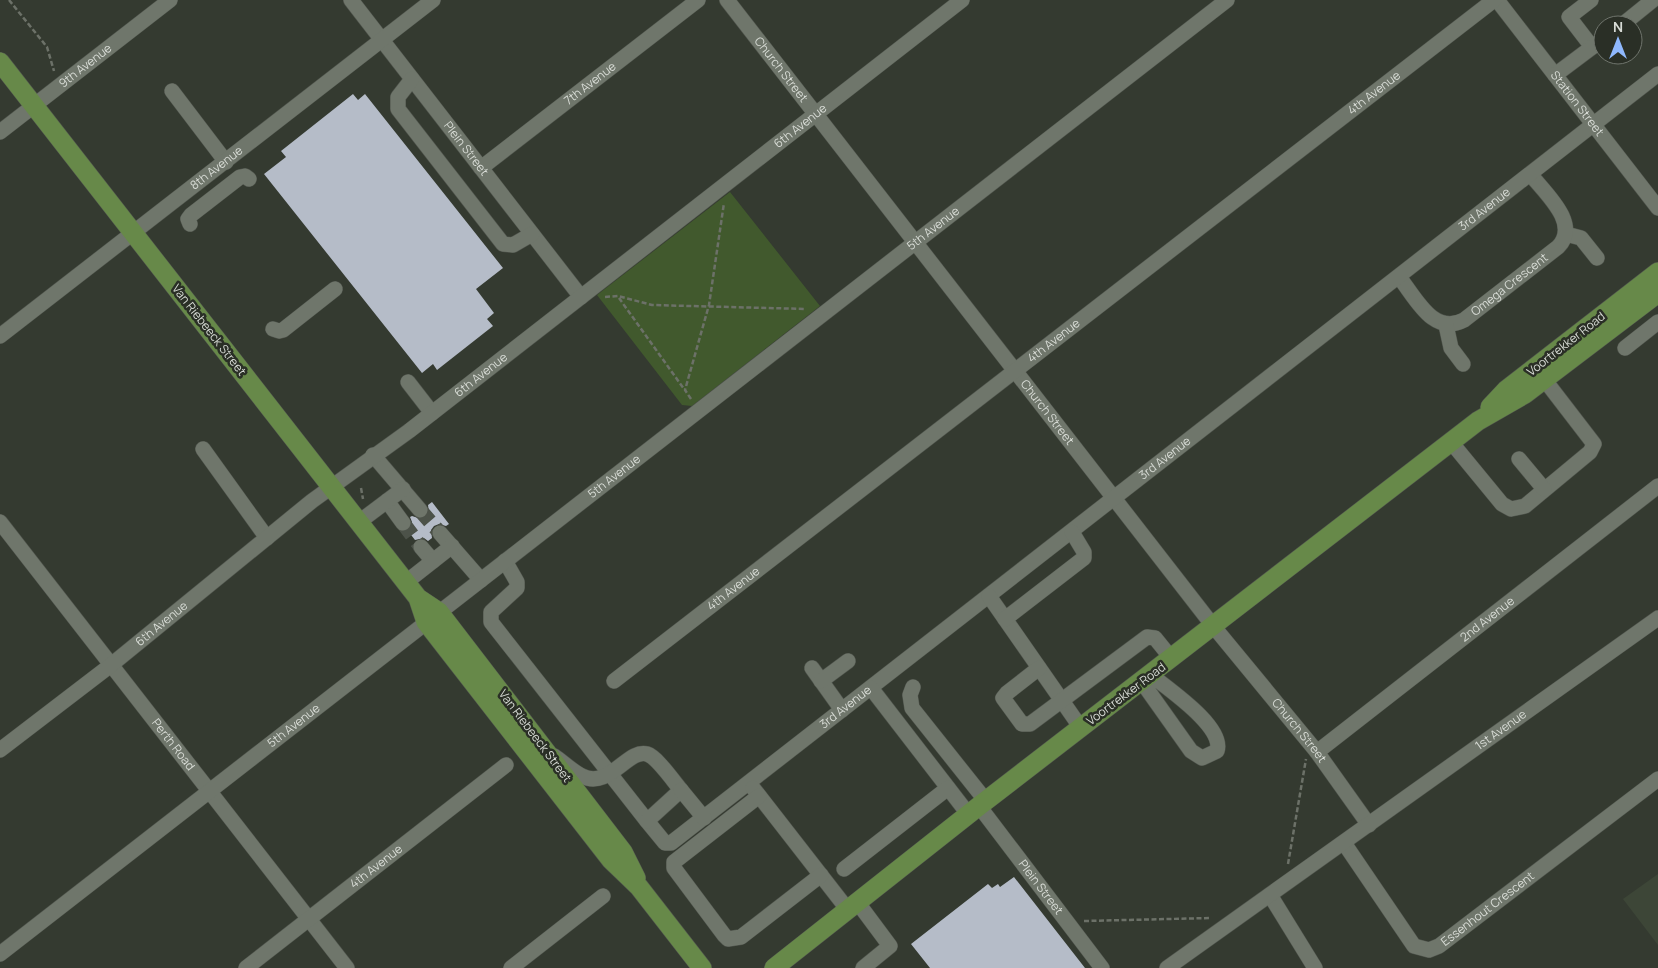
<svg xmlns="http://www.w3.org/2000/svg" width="1658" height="968" viewBox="0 0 1658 968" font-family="Manrope,sans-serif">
<rect width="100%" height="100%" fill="#343a30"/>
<path fill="#3d4637" d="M1658 874V945L1623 899Z"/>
<path fill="#41592d" d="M730 192 820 306 692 406 682 405 597 295Z"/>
<path fill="#b5bcc8" d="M353 94 358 100 365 94 503 268 476 289 494 313 487 319 493 326 437 370 433 364 422 373 264 174 286 157 281 151Z
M432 502 449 524 446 526 439 524 434 526 431 530 432 538 428 541 424 538 415 540 408 531 412 522 410 517 412 516 421 519 426 517 429 513 428 505Z
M1014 877 1085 968H930L911 944 988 884 992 888 998 884 1000 887Z"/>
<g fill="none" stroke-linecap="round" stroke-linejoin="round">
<path stroke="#4c5249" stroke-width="15" stroke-dasharray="15 8" stroke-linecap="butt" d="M420 510 440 533
M403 523 421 547"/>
<defs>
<g id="minor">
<path id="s1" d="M351 0 581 297"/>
<path id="s2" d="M727 0 1214 627 1317 752 1369 825"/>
<path id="s3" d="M1497 0 1658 208"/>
<path d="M1591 0 1569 17 1592 47"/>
<path d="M1622 25 1653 0"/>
<path d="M1555 75 1603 39"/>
<path d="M412 79 398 97V109L503 244 513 245 532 234"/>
<path d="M172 91 226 162"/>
<path id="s4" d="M0 132 170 0"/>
<path id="s5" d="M481 168 698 0"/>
<path d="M190 224 188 219 191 215 240 177 245 176 249 179"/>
<path d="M1566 234 1581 238 1597 258"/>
<path id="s6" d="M1399 277C1416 298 1433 336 1464 320L1558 247C1581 224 1545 193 1531 175"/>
<path d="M1446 325 1451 348 1463 364"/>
<path d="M273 329 279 331 283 330 335 289"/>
<path id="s7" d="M0 336 433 0"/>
<path d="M1625 348 1658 322"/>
<path d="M408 382 432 413"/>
<path d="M1451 442 1502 504 1511 509 1525 506 1590 452 1594 444 1544 379"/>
<path d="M203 449 267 538"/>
<path d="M373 455 420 510"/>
<path d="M1519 459 1544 489"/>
<path d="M387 501 403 523"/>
<path id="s8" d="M0 522 347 968"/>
<path d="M359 522 403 489"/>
<path d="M440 533 481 580"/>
<path d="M421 547 433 561"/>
<path id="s9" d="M505 561 517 582V588L491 612V622L647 821 665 843H671L1658 74"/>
<path d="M405 583 452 546"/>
<path d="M989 596 1081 728"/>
<path d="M1005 619 1084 558V552L1072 532"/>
<path d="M812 668 842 710"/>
<path d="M1039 668 1007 693 1003 698 1022 724H1030L1147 637 1155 638 1172 659"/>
<path id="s10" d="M614 681 1494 0"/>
<path d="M821 681 848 661"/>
<path d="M1142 682 1191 751 1202 758 1217 751C1225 727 1168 689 1151 675"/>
<path d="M913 687 910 695 912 708 986 801"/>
<path d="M871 688 969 815"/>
<path id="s11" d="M0 750 111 665 312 501 409 431 962 0"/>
<path id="s12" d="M1317 752 1658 486"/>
<path d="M554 756C563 762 572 771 582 776 609 790 628 748 647 754 657 757 674 782 681 790L647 821"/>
<path d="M753 788 848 910"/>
<path d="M681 790 704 818"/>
<path d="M759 796 674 862V868L724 935 728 939 741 937 821 875"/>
<path id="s13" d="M979 806 1102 968"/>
<path id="s14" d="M1344 843 1414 946 1429 950 1439 946 1658 779"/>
<path d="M844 869 948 788"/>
<path d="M1270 895 1315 968"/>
<path d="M858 903 890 946 863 968"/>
<path id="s15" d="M0 954 1227 0"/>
<path id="s16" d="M246 968 506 765"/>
<path d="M511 968 603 896"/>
<path id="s17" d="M1167 968 1658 618"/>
</g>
<path id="major" d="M0 62 418 598 426 622 611 860 639 887 702 968
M1490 407 1506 390 1658 272
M418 598 439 612 623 852 636 878
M774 968 979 806 1478 421 1525 394 1658 293"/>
</defs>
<use href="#minor" stroke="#50554d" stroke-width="16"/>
<use href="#major" stroke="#50554d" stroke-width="20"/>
<path stroke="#6c7168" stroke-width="2.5" stroke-dasharray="5 2.5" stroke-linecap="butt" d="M9 0 47 47 54 71
M605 297 618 296 652 305 806 309
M619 298 684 389
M691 399 685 390 709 305 724 203
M361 488 363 499
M1288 864 1306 759
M1084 921 1211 918"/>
<use href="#minor" stroke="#6f766b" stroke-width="15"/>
<use href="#major" stroke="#678949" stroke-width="19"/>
</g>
<g text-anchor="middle" stroke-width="5" stroke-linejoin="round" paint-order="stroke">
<g font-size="12" fill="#d7dbd5" stroke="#2a2f26">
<text dy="4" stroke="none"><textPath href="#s4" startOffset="108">9th Avenue</textPath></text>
<text dy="4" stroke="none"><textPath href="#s2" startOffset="88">Church Street</textPath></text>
<text dy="4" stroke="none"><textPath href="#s5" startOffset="138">7th Avenue</textPath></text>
<text dy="4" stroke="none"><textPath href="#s10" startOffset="961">4th Avenue</textPath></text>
<text dy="4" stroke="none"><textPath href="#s3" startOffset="131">Station Street</textPath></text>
<text dy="4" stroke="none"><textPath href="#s11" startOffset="1015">6th Avenue</textPath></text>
<text dy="4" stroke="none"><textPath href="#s1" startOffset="188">Plein Street</textPath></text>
<text dy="4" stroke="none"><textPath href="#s7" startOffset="274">8th Avenue</textPath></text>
<text dy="4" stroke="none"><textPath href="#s9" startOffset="1394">3rd Avenue</textPath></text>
<text dy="4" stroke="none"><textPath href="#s15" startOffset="1182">5th Avenue</textPath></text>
<text dy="4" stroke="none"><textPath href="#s6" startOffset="144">Omega Crescent</textPath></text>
<text transform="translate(209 330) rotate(52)" y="4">Van Riebeeck Street</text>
<text dy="4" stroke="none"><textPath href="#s10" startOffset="556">4th Avenue</textPath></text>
<text transform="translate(1566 344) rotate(-38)" y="4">Voortrekker Road</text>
<text dy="4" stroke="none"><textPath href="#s11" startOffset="610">6th Avenue</textPath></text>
<text dy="4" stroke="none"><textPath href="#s2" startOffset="522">Church Street</textPath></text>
<text dy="4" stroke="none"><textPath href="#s9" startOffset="989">3rd Avenue</textPath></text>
<text dy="4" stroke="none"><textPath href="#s15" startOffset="778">5th Avenue</textPath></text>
<text dy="4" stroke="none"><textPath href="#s10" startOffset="151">4th Avenue</textPath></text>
<text dy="4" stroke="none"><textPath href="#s12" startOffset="216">2nd Avenue</textPath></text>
<text dy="4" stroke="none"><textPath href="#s11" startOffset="205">6th Avenue</textPath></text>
<text transform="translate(1126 694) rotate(-37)" y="4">Voortrekker Road</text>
<text dy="4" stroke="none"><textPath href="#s9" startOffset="584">3rd Avenue</textPath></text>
<text dy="4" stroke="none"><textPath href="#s15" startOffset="372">5th Avenue</textPath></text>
<text dy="4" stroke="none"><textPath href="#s2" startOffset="928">Church Street</textPath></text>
<text dy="4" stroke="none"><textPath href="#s17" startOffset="410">1st Avenue</textPath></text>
<text transform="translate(535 736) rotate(53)" y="4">Van Riebeeck Street</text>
<text dy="4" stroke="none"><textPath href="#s8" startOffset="282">Perth Road</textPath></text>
<text dy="4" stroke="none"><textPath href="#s16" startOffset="165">4th Avenue</textPath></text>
<text dy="4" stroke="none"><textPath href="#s13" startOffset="102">Plein Street</textPath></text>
<text dy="4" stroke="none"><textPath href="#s14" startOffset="212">Essenhout Crescent</textPath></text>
</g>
</g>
<g transform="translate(1618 40)"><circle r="24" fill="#2a2f26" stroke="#6f746c"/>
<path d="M0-4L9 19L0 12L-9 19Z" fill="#8fb8fd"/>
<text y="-8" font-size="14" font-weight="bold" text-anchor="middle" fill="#d7dbd5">N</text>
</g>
</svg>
